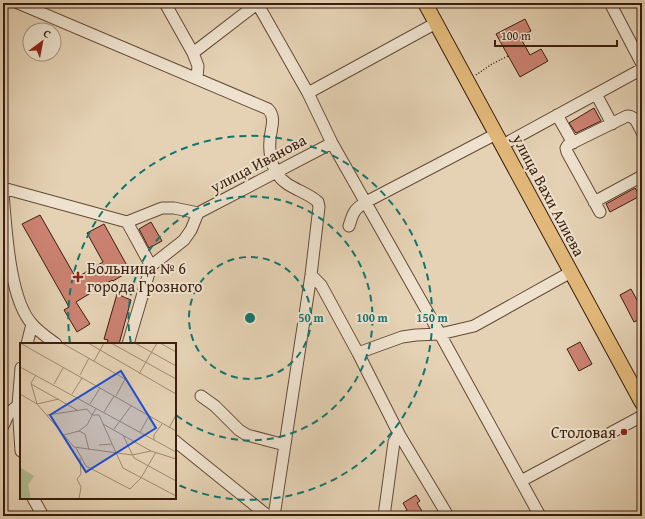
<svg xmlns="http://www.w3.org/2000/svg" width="645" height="519" viewBox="0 0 645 519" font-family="'Gentium Book Plus',serif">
<rect width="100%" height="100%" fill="#e5d2b4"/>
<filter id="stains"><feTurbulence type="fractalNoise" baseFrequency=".005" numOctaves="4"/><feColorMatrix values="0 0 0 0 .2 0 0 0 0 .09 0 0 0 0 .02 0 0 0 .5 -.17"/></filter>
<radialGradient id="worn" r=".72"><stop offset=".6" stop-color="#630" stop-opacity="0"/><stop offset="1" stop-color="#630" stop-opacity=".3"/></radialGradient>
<path fill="#cc8272" stroke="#3a1d0e" d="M525 19 531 31 520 37 530 55 541 49 548 61 520 77 496 34Z
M594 108 601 121 576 133 569 123Z
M635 188 640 196 610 212 606 204Z
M40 215 76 278 103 262 87 233 104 224 130 271 113 281 112 280 76 302 90 324 77 332 64 310 69 307 22 224Z
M151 222 162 241 149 248 139 229Z
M631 289 642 309V318L634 322 620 295Z
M117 294 131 300 119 344H107L108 340 104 339Z
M580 342 592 364 579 371 567 349Z
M416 495 420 501 417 503 425 516H398L407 510 403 503Z"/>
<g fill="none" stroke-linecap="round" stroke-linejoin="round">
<defs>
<path id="minor" d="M18 3 268 109C277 118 270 130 270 141 269 150 271 164 276 172 286 189 305 190 318 202L319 207 311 275 274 516
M165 3 193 53 198 66 197 78
M257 3 308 93 332 143 440 334 540 516
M610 3 642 64
M193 53 258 3
M308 93 436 23
M596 94 612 124
M557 115 573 143
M510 141 642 69
M3 188 127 222 151 266 128 344
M3 193C6 227 9 299 32 324 39 332 48 338 56 344
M594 202 642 176
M600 212 567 152 566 148 568 145 627 116C636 116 638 125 642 132
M127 222 162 208H174L198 213 332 143
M349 226C353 213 354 209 366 202L496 134
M151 266 184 240 191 230 198 213
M311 275 321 285 358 353 399 434 448 516
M27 344 32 324
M358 353 402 337 416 335 440 334 474 326 571 272
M21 368 18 405 21 451
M201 396 215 406 239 430 247 435 285 445
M3 426 9 413 18 405
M175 441 268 516
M521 481 642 416
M33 498 43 516
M384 516 394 442 399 434"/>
<path id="major" d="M425 3 642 403"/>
</defs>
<use href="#minor" stroke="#654a38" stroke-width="13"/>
<use href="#major" stroke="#3a1d0e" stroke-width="16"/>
<path stroke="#3a1d0e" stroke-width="1.5" stroke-dasharray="1 2" stroke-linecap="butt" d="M476 75 492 64 508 56"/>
<use href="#minor" stroke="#eee2ce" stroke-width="11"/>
<use href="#major" stroke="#e2b97a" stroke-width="14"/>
</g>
<g fill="none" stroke="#0f766e" stroke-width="2" stroke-dasharray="7 5">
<circle cx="250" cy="318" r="61"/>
<path d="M131 343A122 122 0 1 1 176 415"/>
<path d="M70 343A182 182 0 1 1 176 484"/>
</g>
<g fill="#8f2418" stroke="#eee2ce" stroke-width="1.5">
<path d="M76 271h4v4h4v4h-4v4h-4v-4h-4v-4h4z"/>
<circle cx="624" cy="432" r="4"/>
</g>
<g text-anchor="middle" stroke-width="4" stroke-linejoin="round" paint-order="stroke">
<g font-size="16" fill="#3a1d0e" stroke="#eee2ce">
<text transform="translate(258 163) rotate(-28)" y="6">улица Иванова</text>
<text transform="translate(549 195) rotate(62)" y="6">улица Вахи Алиева</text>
</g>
<g font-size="16" fill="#3a1d0e" stroke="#eee2ce" text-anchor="start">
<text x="87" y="274">Больница № 6<tspan x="87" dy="18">города Грозного</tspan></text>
<text x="616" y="438" text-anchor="end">Столовая</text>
</g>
</g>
<g transform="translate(20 343)">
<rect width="156" height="156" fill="#e5d2b4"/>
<path d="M0 124 14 133 8 142 11 156H0Z" fill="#b0bd91"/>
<path fill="none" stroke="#a18a72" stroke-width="1" d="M0 0 156 88M42 0 105 36 96 53M68 0 156 51M91 0 156 36M115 0 156 23M140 0 156 9M74 18 84 0M0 24 156 109M119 31 137 0M16 32 11 40 17 61 54 104 112 112 131 108M60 32 69 15M11 41 57 67M34 41 43 25M0 51 17 61 39 56M52 51 62 35M70 61 80 45M84 69 94 53M27 72 67 66 72 72H79L103 125 156 153M83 81 131 108 156 116M149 85 156 72M94 86 111 63M59 88 67 82 76 65M120 89 129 73M44 92 59 88 65 91 69 107M103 92 114 115 156 138M134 97V92L142 81M79 102 92 101M56 105 66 123 110 146 121 135 136 109M59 156 61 144 57 136 61 131 60 115"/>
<path fill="#1d4ed8" fill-opacity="0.15" stroke="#1d4ed8" stroke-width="2" d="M101 28 136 85 66 129 30 72Z"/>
<rect width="156" height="156" fill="none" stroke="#3a1d0e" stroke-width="2"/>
</g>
<circle cx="250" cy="318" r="6" fill="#0f766e" stroke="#eee2ce" stroke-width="2"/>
<g font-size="12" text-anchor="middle" font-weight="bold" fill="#0f766e" stroke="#eee2ce" stroke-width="4" stroke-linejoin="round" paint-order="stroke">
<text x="311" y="322">50 m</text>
<text x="372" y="322">100 m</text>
<text x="432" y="322">150 m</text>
</g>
<rect width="645" height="519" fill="none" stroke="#e5d2b4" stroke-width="16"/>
<rect x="4" y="4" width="637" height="511" fill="none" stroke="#3a1d0e" stroke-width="2"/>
<rect x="8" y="8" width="629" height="503" fill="none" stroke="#3a1d0e"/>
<g transform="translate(42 42) rotate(32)"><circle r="19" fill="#eee2ce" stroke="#a69381"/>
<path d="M0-3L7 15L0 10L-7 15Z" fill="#8f2418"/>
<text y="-6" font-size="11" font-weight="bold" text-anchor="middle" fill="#3a1d0e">С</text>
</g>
<path d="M495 40v6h122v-6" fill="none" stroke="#3a1d0e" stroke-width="2"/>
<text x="501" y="40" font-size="12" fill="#3a1d0e" stroke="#eee2ce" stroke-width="3" paint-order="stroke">100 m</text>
<rect width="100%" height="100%" filter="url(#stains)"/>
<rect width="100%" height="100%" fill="url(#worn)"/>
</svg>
